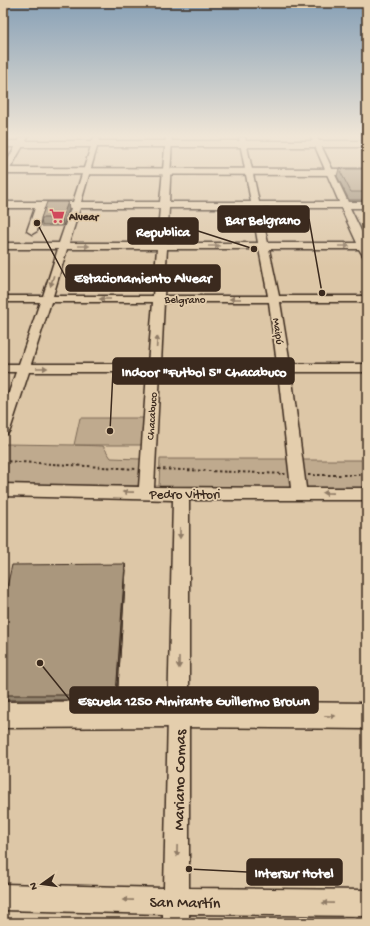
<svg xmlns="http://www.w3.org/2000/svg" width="370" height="926" viewBox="0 0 370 926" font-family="'Gochi Hand',sans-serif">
<rect width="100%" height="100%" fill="#ddc7a7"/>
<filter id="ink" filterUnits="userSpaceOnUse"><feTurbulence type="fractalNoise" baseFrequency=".025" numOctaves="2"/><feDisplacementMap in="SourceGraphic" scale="8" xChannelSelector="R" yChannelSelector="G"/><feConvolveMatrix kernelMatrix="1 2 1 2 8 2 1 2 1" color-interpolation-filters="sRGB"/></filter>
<g filter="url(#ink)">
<path fill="#bfaa8e" stroke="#7d6a56" d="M80 418H144V445H75L103 446 111 458 141 459 139 486 3 484V450L5 444 74 445Z
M160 459H289L294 489 159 487Z
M301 460H367V491L305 489Z"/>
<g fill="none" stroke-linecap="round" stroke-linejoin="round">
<defs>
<path id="minor" d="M21 137H28L7 174 3 176V168Z
M94 137H100L81 202H160L166 137H172L169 202H251L239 137H245L259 202H339L311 137H317L348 202H367V208H350L367 243V258L364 257 359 249H269L279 296H367V302H280L290 364H367V372H291L306 488H367V500H189V888L367 890V916L189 914V923H163V914L3 910V884L164 888 173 500 3 496V484L139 487 147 372H29L10 430 8 433 3 435V410L16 372H3V364H19L40 302H3V296H43L58 249H3V243H59L71 208H44L37 231 32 234 27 231 35 208H3V202H73ZM80 208H160L157 243H69ZM169 208H252L258 243H167ZM260 208H341L357 243H268ZM67 249H157L153 296H53ZM167 249H259L268 296H164ZM51 302H153L148 364H31ZM164 302H269L277 364H161ZM160 372H278L291 488 154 487Z"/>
<path id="major" d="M3 141H367V147H3Z
M3 168 367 169V175L3 174Z
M179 701 367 703V729L179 727 3 728V702Z"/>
</defs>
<use href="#minor" stroke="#3b2a1e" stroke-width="3"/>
<use href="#major" stroke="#3b2a1e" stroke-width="3"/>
<path stroke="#3b2a1e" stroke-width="2" stroke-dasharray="2.5 2.5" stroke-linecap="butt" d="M3 461 136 469
M158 469 286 474
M308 475H367"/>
<use href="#minor" fill="#e4cead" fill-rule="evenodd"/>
<use href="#major" fill="#e4cead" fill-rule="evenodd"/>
</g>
<path fill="#92826c" stroke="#3b2a1e" d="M339 169H367V200H349L337 176Z
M68 202 69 210 63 226H42L41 218Z
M126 570 117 700H3V604Z"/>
<path fill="#776a58" stroke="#3b2a1e" d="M68 202 69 210 63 226 62 218Z
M125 564 126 570 117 700 116 695Z"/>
<path fill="#aa977d" stroke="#3b2a1e" d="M339 169H367V192H351Z
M47 202H68L62 218H41Z
M125 564 116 695H3V604L12 565Z"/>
<defs><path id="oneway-solid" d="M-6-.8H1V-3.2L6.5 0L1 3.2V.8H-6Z"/></defs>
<g fill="#907c66">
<use href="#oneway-solid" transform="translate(84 246)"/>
<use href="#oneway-solid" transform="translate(214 246)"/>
<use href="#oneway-solid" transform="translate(344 246)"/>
<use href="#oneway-solid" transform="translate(52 281) rotate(107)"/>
<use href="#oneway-solid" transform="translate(105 299) rotate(180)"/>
<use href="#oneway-solid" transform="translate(235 299) rotate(-180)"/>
<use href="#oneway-solid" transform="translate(157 342) rotate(-86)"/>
<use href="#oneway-solid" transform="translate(42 368)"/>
<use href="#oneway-solid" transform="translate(128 492) rotate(-179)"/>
<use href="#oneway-solid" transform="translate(328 493) rotate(-179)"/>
<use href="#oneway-solid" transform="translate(180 533) rotate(90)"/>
<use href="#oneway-solid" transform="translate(179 663) rotate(90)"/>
<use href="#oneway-solid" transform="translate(330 716) rotate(1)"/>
<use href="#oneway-solid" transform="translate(177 851) rotate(91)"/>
<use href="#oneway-solid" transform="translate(128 900) rotate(-179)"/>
<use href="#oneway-solid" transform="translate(328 903) rotate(-179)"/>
</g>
</g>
<linearGradient id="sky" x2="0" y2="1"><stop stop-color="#87a0b6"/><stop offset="0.51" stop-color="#f0e6d7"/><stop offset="1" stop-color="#f0e6d7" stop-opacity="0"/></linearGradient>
<rect width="370" height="267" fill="url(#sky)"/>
<defs>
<symbol id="supermarket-bare" viewBox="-9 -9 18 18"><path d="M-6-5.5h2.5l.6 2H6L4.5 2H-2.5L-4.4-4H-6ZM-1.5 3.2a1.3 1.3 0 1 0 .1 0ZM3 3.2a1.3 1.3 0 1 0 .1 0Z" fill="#d1495b" stroke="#e4cead" stroke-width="2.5" paint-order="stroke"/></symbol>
</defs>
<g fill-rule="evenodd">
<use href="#supermarket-bare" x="46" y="205" width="22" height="22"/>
</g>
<g text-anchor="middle" stroke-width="3.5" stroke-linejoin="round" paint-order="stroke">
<g font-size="11" font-weight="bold" fill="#3b2a1e" stroke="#e4cead" text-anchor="start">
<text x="69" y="220">Alvear</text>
</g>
<g font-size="11" fill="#3b2a1e" stroke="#e4cead">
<text x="185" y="303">Belgrano</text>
<text transform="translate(279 331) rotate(81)" y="4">Maipú</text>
<text transform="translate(151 416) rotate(-86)" y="4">Chacabuco</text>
</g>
<g font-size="13" fill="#3b2a1e" stroke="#e4cead">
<text x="185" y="498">Pedro Vittori</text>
</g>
<g font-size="16" fill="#3b2a1e" stroke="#e4cead">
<text transform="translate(178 780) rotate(-89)" y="6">Mariano Comas</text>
<text transform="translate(185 901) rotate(1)" y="6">San Martín</text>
</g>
</g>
<path fill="none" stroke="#3b2a1e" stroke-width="1.5" d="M322 293L309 219M254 249L198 231M37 223L66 278M110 431L113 371M40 663L70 700M189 869L247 872"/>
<g fill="#3b2a1e" stroke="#e4cead" stroke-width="1.5">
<circle cx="322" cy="293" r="4"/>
<circle cx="254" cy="249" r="4"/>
<circle cx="37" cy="223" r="4"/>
<circle cx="110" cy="431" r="4"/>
<circle cx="40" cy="663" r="4"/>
<circle cx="189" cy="869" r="4"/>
</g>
<g fill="#3b2a1e" stroke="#3b2a1e" stroke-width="1.5">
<rect x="218" y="206" width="91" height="26" rx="4"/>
<rect x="128" y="218" width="70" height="26" rx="4"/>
<rect x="66" y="265" width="154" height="26" rx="4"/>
<rect x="113" y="358" width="181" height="26" rx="4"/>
<rect x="70" y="687" width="248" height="26" rx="4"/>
<rect x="247" y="859" width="95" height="26" rx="4"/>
</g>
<g font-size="14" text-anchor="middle" font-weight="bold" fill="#fff">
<text x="263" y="224">Bar Belgrano</text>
<text x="163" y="236">Republica</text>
<text x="143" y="282">Estacionamiento Alvear</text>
<text x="204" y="376">Indoor "Futbol 5" Chacabuco</text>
<text x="194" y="705">Escuela 1250 Almirante Guillermo Brown</text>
<text x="294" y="877">Intersur Hotel</text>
</g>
<rect width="370" height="926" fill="none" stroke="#e4cead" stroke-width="16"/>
<rect x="8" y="8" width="354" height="910" fill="none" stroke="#3b2a1e" stroke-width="1.5" filter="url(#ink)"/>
<g transform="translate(42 884) rotate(256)" stroke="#e4cead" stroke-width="3" paint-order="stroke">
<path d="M0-3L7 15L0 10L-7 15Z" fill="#3b2a1e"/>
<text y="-6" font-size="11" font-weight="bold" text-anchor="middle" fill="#3b2a1e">N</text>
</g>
</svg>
